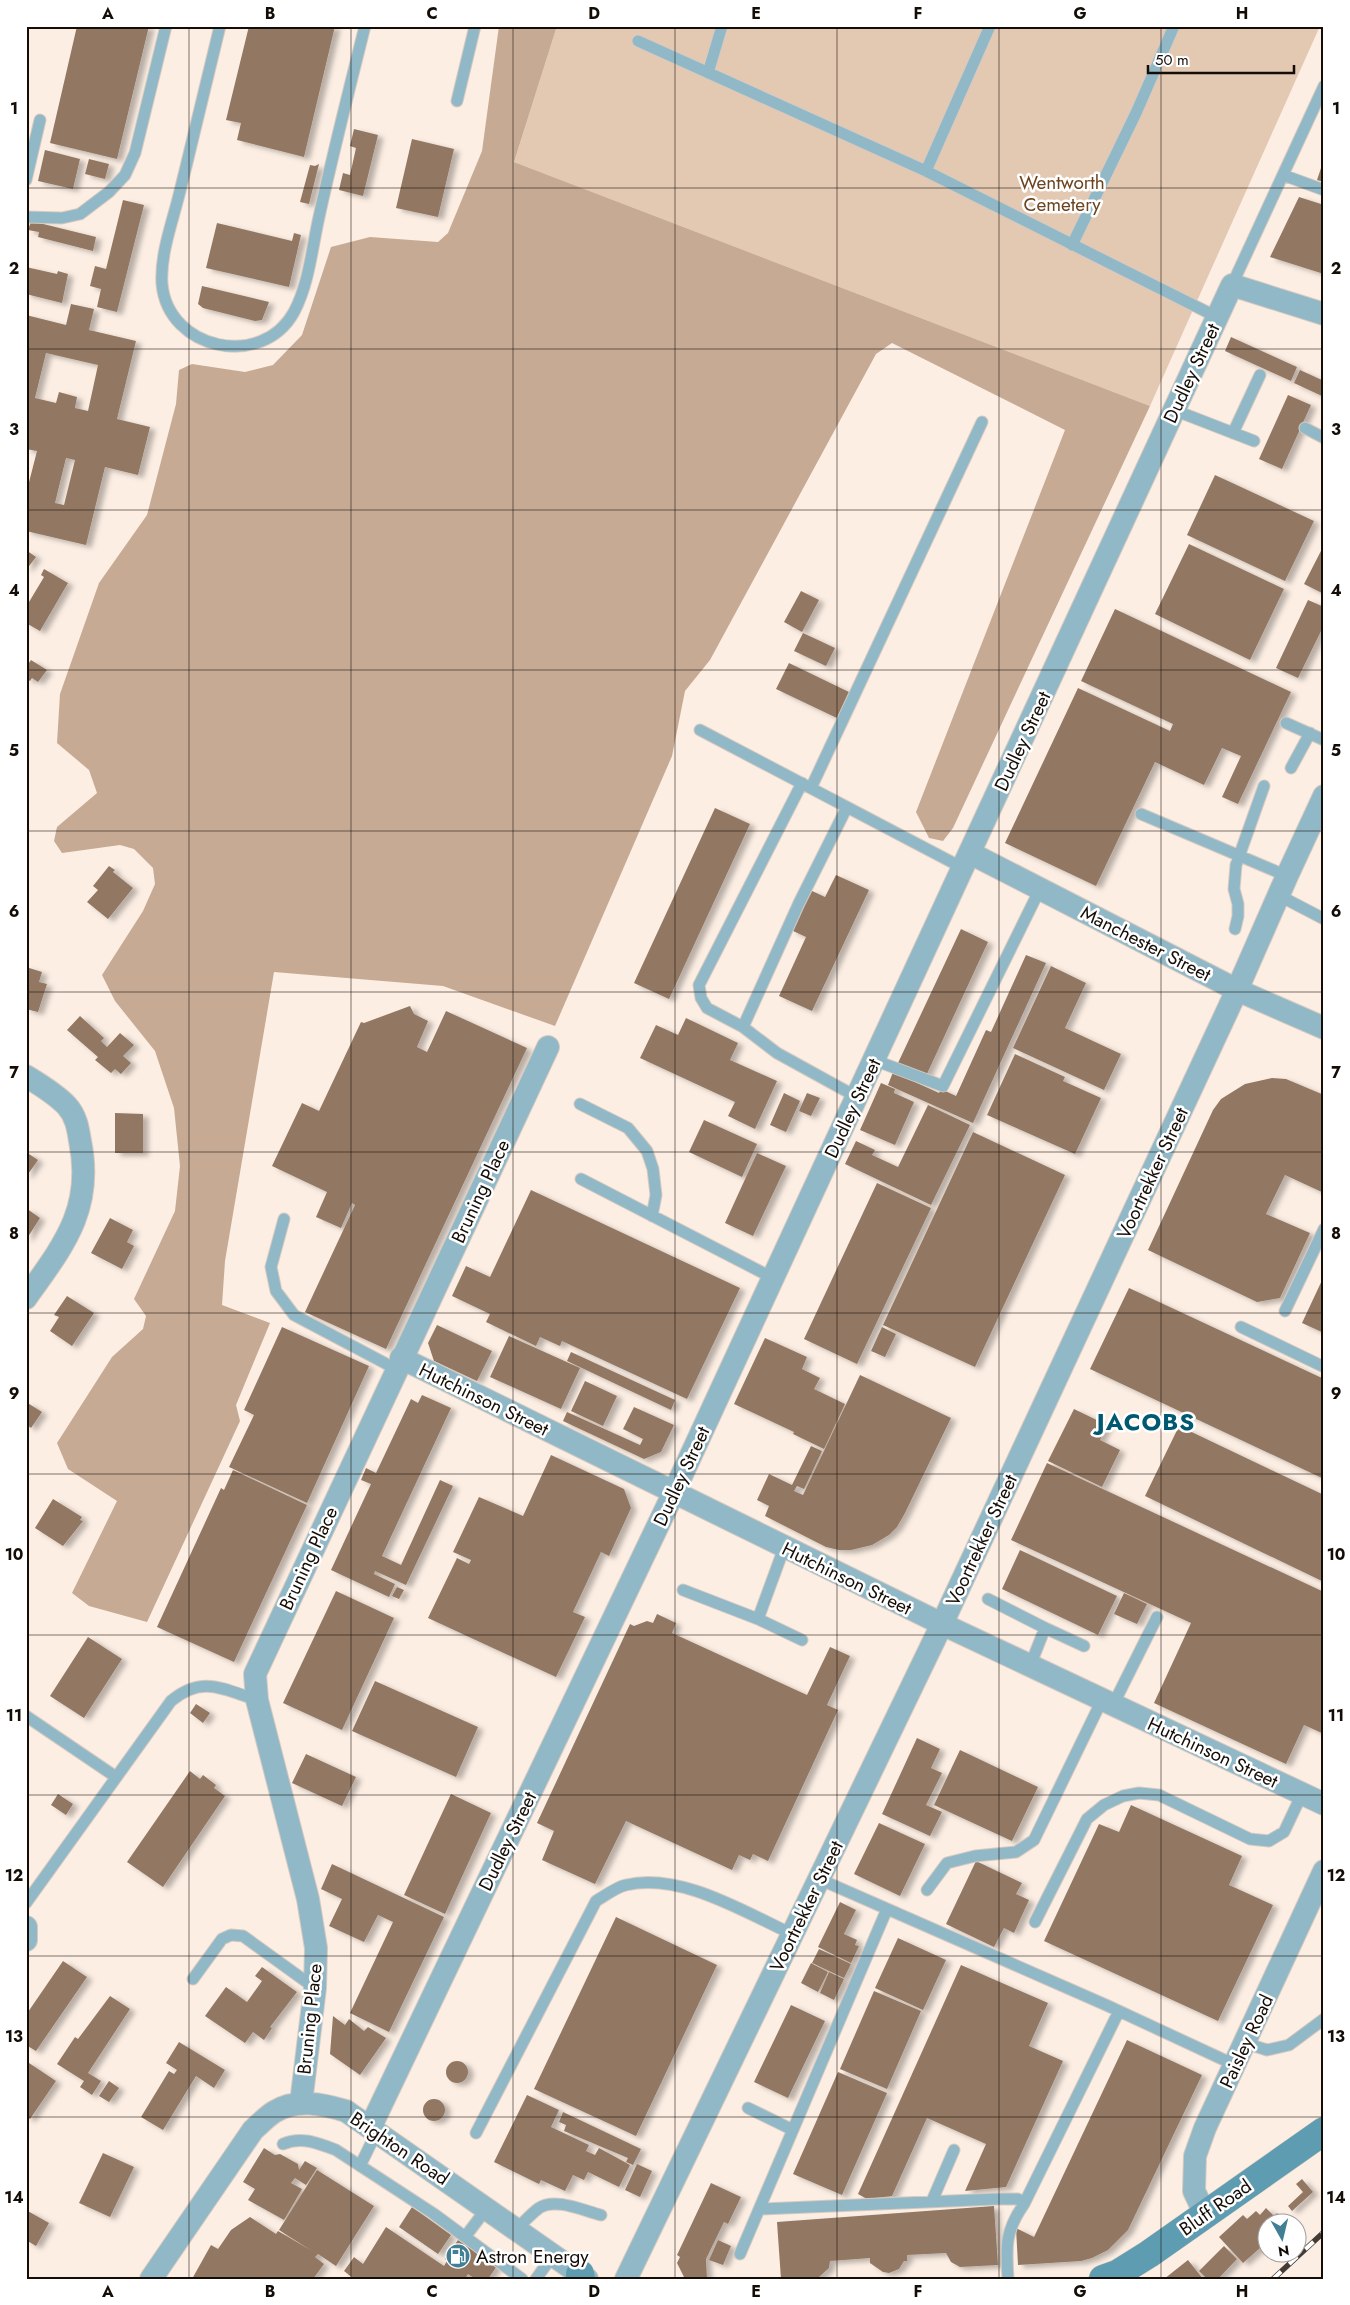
<svg xmlns="http://www.w3.org/2000/svg" width="1350" height="2305" viewBox="0 0 1350 2305" font-family="Jost,sans-serif">
<defs>
<filter id="shadow"><feDropShadow dx="5.5" dy="3" stdDeviation="2.5" flood-color="#0004"/></filter>
</defs>
<rect width="100%" height="100%" fill="#fceee3"/>
<path fill="#e3c8b2" d="M557 26H1320L1150 406 514 162Z"/>
<path fill="#c6aa94" d="M499 26H557L514 162 1150 406 953 828 943 841 929 838 916 812 1065 430 892 343 876 354 710 660 685 691 672 756 555 1026 443 986 274 972 225 1261 222 1305 270 1323 236 1405 240 1421 147 1622 89 1606 72 1593 117 1501 68 1469 57 1443 112 1357 143 1329 146 1316 134 1299 175 1211 180 1166 174 1108 155 1051 115 1001 102 975 143 911 155 884 153 868 134 849 120 845 62 853 54 841 57 827 97 793 89 770 57 743 60 694 99 583 147 515 176 404 179 370 192 364 245 372 273 365 302 335 331 247 370 237 438 242 448 233 482 151Z"/>
<path fill="#927863" fill-rule="evenodd" filter="url(#shadow)" d="M77 26H149L117 159 50 143Z
M249 26H335L304 157 237 140 241 123 226 120Z
M354 129 378 135 363 196 339 190 343 173 350 175 356 148 350 146Z
M412 139 454 149 438 217 396 208Z
M45 150 80 159 73 189 38 181Z
M89 159 109 164 105 179 85 174Z
M1324 159V182L1317 180Z
M319 164 309 204 300 202 310 165 315 166Z
M1299 197 1324 205V274L1270 257Z
M123 200 144 205 117 312 97 307 101 289 90 286 95 266 106 269Z
M31 221 96 237 93 251 38 237 39 232 28 230Z
M217 223 292 241 294 233 301 235 289 287 206 268Z
M26 267 57 274 58 271 68 274 62 303 26 294Z
M202 286 269 302 262 320 255 321 203 308 198 304Z
M71 304 94 309 89 330 136 341 117 419 150 427 138 475 105 467 86 545 26 531V494L37 451 26 449V315L66 325ZM46 353 98 365 88 411 75 408 77 397 59 392 56 403 35 398ZM66 458 75 460 64 505 55 503Z
M1231 337 1297 367 1291 381 1225 351Z
M1300 370 1324 381 1322 396 1294 383Z
M1288 395 1311 405 1282 469 1259 459Z
M1215 475 1314 521 1285 581 1187 535Z
M1189 544 1284 589 1250 660 1155 614Z
M1324 545V594L1304 584Z
M26 550 36 557 26 570Z
M44 569 68 583 40 631 26 623V607L44 577 41 575Z
M801 591 819 600 802 632 784 622Z
M1308 600 1324 607V625L1298 678 1276 668Z
M1115 609 1291 692 1238 804 1222 797 1241 756 1222 748 1204 785 1155 762 1096 886 1005 843 1078 688 1170 731 1173 724 1081 681Z
M803 633 835 648 826 666 794 651Z
M31 660 47 670 38 682 32 678 30 681 26 678V667Z
M789 663 851 693 839 719 776 689Z
M715 808 750 824 669 999 634 983Z
M109 866 115 870 113 872 133 888 108 919 87 902 98 890 93 886Z
M836 875 869 890 812 1011 779 996 806 937 791 930 810 890 825 897Z
M961 929 988 942 926 1076 898 1063Z
M1026 955 1046 963 973 1123 888 1085 893 1072 939 1093 941 1089 956 1096 986 1030 991 1032Z
M1051 966 1086 983 1065 1028 1121 1054 1104 1090 1013 1048Z
M26 967 42 972 39 982 47 984 38 1012 26 1009Z
M410 1006 414 1014 428 1021 417 1047 427 1052 446 1011 527 1048 386 1349 305 1312 355 1205 352 1203 341 1228 316 1217 327 1192 272 1166 302 1103 319 1111 361 1022 364 1023Z
M80 1016 104 1038 101 1041 107 1047 120 1033 134 1045 123 1056 131 1063 121 1074 115 1069 111 1073 95 1060 98 1057 67 1030Z
M686 1018 738 1043 730 1060 777 1081 755 1129 728 1116 735 1102 640 1058 656 1025 678 1035Z
M1015 1054 1065 1077 1063 1081 1101 1098 1075 1154 987 1115Z
M1272 1078 1286 1079 1324 1095V1193L1285 1175 1266 1214 1310 1233 1280 1298 1257 1302 1148 1250 1213 1110 1221 1099 1245 1084Z
M881 1083 895 1089 894 1093 914 1102 895 1145 860 1130Z
M784 1093 800 1101 786 1132 770 1125Z
M807 1093 820 1098 811 1116 799 1111Z
M928 1105 970 1125 931 1205 845 1164 856 1141 875 1150 872 1155 898 1167Z
M115 1113 143 1114V1153H115Z
M704 1120 757 1144 742 1177 689 1152Z
M973 1132 1065 1175 975 1367 883 1325Z
M26 1152 38 1160 26 1177Z
M757 1153 786 1166 753 1236 725 1223Z
M877 1183 931 1208 857 1364 804 1339Z
M531 1190 740 1288 687 1399 562 1341 560 1346 540 1337 536 1346 486 1322 490 1314 452 1296 466 1266 490 1277Z
M26 1208 40 1218 26 1240Z
M110 1218 133 1230 127 1242 134 1246 122 1269 91 1253Z
M1324 1276V1333L1302 1323Z
M1129 1288 1324 1379V1479L1090 1369Z
M67 1296 94 1313 72 1346 50 1331 59 1317 54 1315Z
M437 1325 492 1351 477 1381 434 1361 428 1343Z
M282 1327 369 1366 307 1503 229 1467 254 1415 244 1410Z
M882 1327 896 1334 885 1357 871 1351Z
M509 1336 580 1368 561 1409 490 1377Z
M765 1338 807 1357 802 1369 820 1378 814 1389 845 1404 824 1449 793 1434 794 1432 734 1404Z
M571 1352 675 1400 671 1410 567 1361Z
M860 1375 951 1418 905 1513 897 1527 889 1535 872 1545 851 1550H839L826 1547 765 1516 769 1506 757 1500 769 1474 792 1485 811 1446 822 1451 804 1489 797 1486 794 1491 803 1495Z
M585 1381 617 1396 603 1426 571 1411Z
M422 1395 451 1408 382 1556 401 1565 440 1480 453 1486 406 1585 375 1571 374 1574 395 1584 389 1597 331 1570 371 1484 361 1480 366 1468 376 1473 411 1399 418 1403Z
M26 1402 42 1412 31 1428 26 1424Z
M634 1407 674 1425 661 1452 644 1459 563 1421 567 1412 640 1445 643 1439 623 1429Z
M1074 1409 1107 1425 1100 1440 1120 1450 1102 1487 1048 1461Z
M1179 1426 1324 1495V1582L1145 1496Z
M551 1455 624 1489 631 1508 609 1556 601 1552 573 1612 585 1617 556 1677 428 1618 457 1558 469 1564 471 1560 453 1552 479 1497 523 1516Z
M1047 1463 1324 1592V1734L1304 1725 1286 1764 1154 1703 1191 1623 1011 1540Z
M233 1470 307 1505 234 1662 157 1627 221 1488 224 1490Z
M53 1499 82 1517 80 1520 83 1521 63 1546 35 1528Z
M1020 1550 1117 1596 1098 1635 1002 1589Z
M397 1587 404 1590 399 1599 392 1596Z
M336 1591 394 1618 342 1730 283 1703Z
M1124 1593 1147 1604 1137 1624 1114 1614Z
M657 1614 676 1623 672 1633 807 1695 830 1647 850 1656 827 1705 838 1710 768 1861 753 1854 750 1860 739 1855 732 1870 626 1821 595 1884 542 1860 554 1831 537 1823 630 1624 634 1626 647 1621 653 1623Z
M88 1637 122 1659 84 1718 50 1696Z
M375 1681 478 1727 456 1777 352 1731Z
M196 1704 210 1713 203 1723 190 1713Z
M917 1738 940 1749 931 1768 942 1773 926 1805 942 1812 930 1836 882 1814Z
M960 1750 1038 1787 1012 1841 934 1805Z
M306 1754 356 1777 342 1806 292 1783Z
M190 1771 200 1779 203 1775 216 1785 214 1788 225 1796 163 1887 127 1862Z
M58 1794 73 1804 66 1815 51 1805Z
M451 1794 491 1813 445 1914 404 1895Z
M1131 1805 1242 1856 1229 1885 1273 1905 1218 2021 1044 1941 1099 1824 1119 1832Z
M879 1823 925 1844 900 1896 854 1874Z
M976 1861 1022 1883 1016 1894 1029 1900 1014 1933 1004 1928 994 1947 946 1924Z
M332 1864 444 1917 389 2032 350 2013 393 1922 378 1915 364 1942 329 1926 342 1899 321 1889Z
M840 1902 856 1910 844 1934 857 1940 855 1945 859 1946 851 1963 818 1947Z
M616 1917 717 1965 636 2136 534 2089Z
M898 1938 946 1960 923 2010 875 1988Z
M819 1949 851 1964 844 1978 812 1963Z
M63 1961 87 1977 36 2051 26 2045V2011L28 2012Z
M811 1963 828 1972 818 1992 801 1983Z
M961 1965 1048 2003 1029 2046 1063 2061 1006 2187 965 2191 986 2144 927 2118 892 2196 867 2199 858 2194Z
M262 1967 297 1992 270 2027 272 2028 264 2040 253 2032 245 2043 205 2016 226 1987 247 2002 262 1981 255 1976Z
M829 1972 844 1979 834 2000 820 1993Z
M874 1991 921 2011 887 2089 840 2069Z
M110 1996 130 2009 88 2073 101 2081 92 2095 80 2087 84 2081 57 2064 75 2037 78 2039Z
M791 2005 825 2021 788 2098 754 2082Z
M333 2016 345 2025 349 2019 364 2031 368 2027 386 2038 360 2075 330 2054Z
M1127 2040 1202 2075 1128 2230 1108 2250 1092 2258 1081 2261 1018 2265 1016 2228 1034 2237Z
M179 2042 225 2070 214 2088 196 2076 163 2130 141 2117 169 2071 174 2074 177 2070 166 2063Z
M446 2072a11 11 0 1 1 22 0a11 11 0 1 1-22 0Z
M26 2061 56 2081 30 2119 26 2117Z
M838 2072 887 2093 842 2195 793 2174Z
M109 2081 119 2088 109 2102 99 2096Z
M527 2095 559 2110 551 2127 589 2145 586 2151 595 2155 599 2148 630 2165 619 2187 588 2172 584 2180 573 2175 565 2191 541 2180 539 2184 494 2162Z
M423 2110a11 11 0 1 1 22 0a11 11 0 1 1-22 0Z
M563 2112 641 2149 633 2165 626 2162 628 2158 564 2131 566 2125 559 2122Z
M264 2148 275 2155 280 2154 298 2164 299 2170 305 2161 317 2168 306 2185 295 2178 291 2183 302 2189 284 2220 248 2200 255 2189 243 2182Z
M103 2153 134 2167 110 2217 79 2203Z
M637 2164 652 2171 640 2197 625 2190Z
M317 2170 374 2206 336 2266 318 2254 315 2257 324 2264 313 2279H192L211 2245 218 2249 231 2230 250 2217 276 2234 278 2231 312 2251 279 2230Z
M1302 2179 1313 2192 1292 2211 1288 2206 1303 2192 1296 2184Z
M711 2183 741 2197 728 2224 724 2222 706 2259 707 2279H685L677 2263 680 2257 677 2255Z
M994 2206 998 2265 960 2267 951 2262 946 2253 907 2255V2261H904L899 2269 889 2273 883 2272 870 2263V2258L830 2261 829 2268 818 2278 781 2279 777 2222Z
M412 2207 451 2235 438 2254 399 2227Z
M1266 2208 1274 2216 1277 2213 1285 2222H1268V2241L1243 2263 1219 2237 1243 2215 1247 2219 1256 2211 1260 2215Z
M26 2210 49 2223 36 2246 26 2240Z
M386 2227 444 2266 447 2261 445 2259 458 2240 497 2266 488 2279H475L468 2274 465 2279H354L344 2271 354 2257 363 2264Z
M718 2240 731 2246 723 2265 709 2260Z
M1224 2246 1237 2259 1218 2279H1207L1199 2271Z
M1188 2260 1203 2279H1164Z"/>
<g fill="none" stroke-linecap="round" stroke-linejoin="round">
<defs>
<path id="service" d="M220 26C206 83 193 139 179 195 172 223 160 255 162 284 168 350 262 370 294 312 309 284 312 248 319 217 333 153 349 90 365 26
M638 41 926 171 1217 317
M708 73 722 26
M457 101 475 26
M926 171 990 26
M1283 175 1324 190
M26 180 40 120
M26 217 62 218 80 214 109 192 125 175 135 153 166 26
M1072 245 1136 113 1174 26
M1232 285 1324 86
M1174 410 1254 441
M1305 428 1324 438
M1233 433 1260 375
M1286 723 1324 740
M700 730 963 868
M1291 768 1310 733
M802 783 699 985 701 998 707 1008 743 1027 777 1053 857 1097
M811 788 982 422
M1141 814 1287 876
M1278 895 1324 919
M1235 929 1238 916V904L1234 889 1236 865 1264 786
M743 1027 799 903 847 807
M874 1060 943 1086 1040 889
M580 1104 628 1128 647 1151 653 1169 656 1195 652 1216
M581 1179 773 1278
M284 1219 271 1267 276 1291 294 1315 396 1369
M1285 1311 1324 1229
M1241 1327 1324 1367
M784 1548 758 1619 802 1640
M683 1590 758 1619
M988 1599 1045 1628
M1030 1666 1045 1628 1084 1646
M1113 1705 1157 1617
M26 1716 116 1777
M819 1879 1106 2005 1235 2065
M927 1890 947 1863 975 1856 1016 1852 1034 1840 1102 1700
M26 1903 171 1701C202 1675 223 1689 257 1700
M1035 1922 1087 1819 1104 1805 1123 1796 1139 1793 1159 1795 1250 1839 1269 1841 1284 1832 1302 1794
M193 1979 222 1939 231 1935 243 1936 315 1988
M1245 2043 1267 2050 1289 2045 1324 2019
M748 2108 793 2130
M476 2133 596 1901C605 1896 616 1887 626 1885 680 1872 744 1912 792 1934
M283 2144C301 2136 318 2143 336 2150L434 2214 522 2279
M360 2166 377 2131
M932 2201 954 2150
M760 2209 997 2199H1018L1024 2204
M516 2229C524 2222 531 2214 539 2208 555 2197 584 2211 601 2215
M465 2237 487 2208
M740 2254 887 1909
M536 2279 553 2255
M1008 2279C1006 2246 1005 2231 1024 2204L1119 2011"/>
<path id="minor" d="M970 853 1237 990 1324 1028
M26 1076C39 1084 56 1094 67 1106 76 1116 78 1128 80 1141 94 1209 63 1246 26 1298
M401 1358 942 1624 1324 1804
M26 1927V1940
M301 2103 315 1988 316 1948 308 1899 257 1700 255 1674 548 1047
M371 2126 673 1494 1232 285 1324 314
M1205 2214 1194 2191 1195 2156 1205 2128 1324 1871
M151 2279 253 2130C260 2124 266 2117 274 2112 296 2098 323 2104 346 2111L587 2279
M626 2279 942 1624 1237 990 1287 876 1324 796"/>
<path id="secondary" d="M580 2274 581 2279
M1103 2279 1117 2274 1149 2254 1324 2131"/>
</defs>
<use href="#service" stroke="#d7cac0" stroke-width="13"/>
<use href="#minor" stroke="#d7cac0" stroke-width="24"/>
<use href="#secondary" stroke="#d7cac0" stroke-width="29"/>
<use href="#service" stroke="#91b8c7" stroke-width="11"/>
<use href="#minor" stroke="#91b8c7" stroke-width="22"/>
<use href="#secondary" stroke="#5e9cb1" stroke-width="28"/>
<defs>
<path id="rail" d="M1273 2279 1324 2232"/>
</defs>
<use href="#rail" stroke="#433b34" stroke-width="5.5"/>
<use href="#rail" stroke="#fff" stroke-width="4" stroke-dasharray="11" stroke-linecap="butt"/>
</g>
<path fill="none" stroke="#140d07" stroke-width="1" stroke-opacity="0.55" d="M189 26V2279M351 26V2279M513 26V2279M675 26V2279M837 26V2279M999 26V2279M1161 26V2279M26 188H1324M26 349H1324M26 510H1324M26 670H1324M26 831H1324M26 992H1324M26 1152H1324M26 1313H1324M26 1474H1324M26 1635H1324M26 1795H1324M26 1956H1324M26 2117H1324"/>
<defs>
<symbol id="fuel-disc" viewBox="-11 -11 22 22"><circle r="9.5" fill="#407f94" stroke="#fff"/><path d="M-5.5-6h7V0h2V4h1.3V-2.5L3-4.5l.8-.8L6-3V5H2.5V1h-1V6h-7ZM-4.2-4.7v3.2H.2V-4.7Z" fill="#fff"/></symbol>
</defs>
<g fill-rule="evenodd">
<use href="#fuel-disc" x="444" y="2242" width="28" height="28"/>
</g>
<g text-anchor="middle" stroke-width="5" stroke-linejoin="round" paint-order="stroke">
<g font-size="19" fill="#6c441f" stroke="#fff">
<text x="1062" y="189">Wentworth<tspan x="1062" dy="22">Cemetery</tspan></text>
</g>
<g font-size="19" fill="#140d07" stroke="#fff">
<text transform="translate(1191 373) rotate(-65)" y="7">Dudley Street</text>
<text transform="translate(1022 741) rotate(-65)" y="7">Dudley Street</text>
<text transform="translate(1146 943) rotate(27)" y="7">Manchester Street</text>
<text transform="translate(852 1108) rotate(-65)" y="7">Dudley Street</text>
<text transform="translate(1152 1173) rotate(-65)" y="7">Voortrekker Street</text>
<text transform="translate(480 1191) rotate(-65)" y="7">Bruning Place</text>
<text transform="translate(484 1399) rotate(26)" y="7">Hutchinson Street</text>
<text transform="translate(681 1476) rotate(-65)" y="7">Dudley Street</text>
<text transform="translate(981 1540) rotate(-65)" y="7">Voortrekker Street</text>
<text transform="translate(308 1558) rotate(-65)" y="7">Bruning Place</text>
<text transform="translate(847 1578) rotate(26)" y="7">Hutchinson Street</text>
<text transform="translate(1213 1752) rotate(25)" y="7">Hutchinson Street</text>
<text transform="translate(507 1841) rotate(-64)" y="7">Dudley Street</text>
<text transform="translate(806 1906) rotate(-64)" y="7">Voortrekker Street</text>
<text transform="translate(309 2019) rotate(-84)" y="7">Bruning Place</text>
<text transform="translate(1246 2041) rotate(-65)" y="7">Paisley Road</text>
<text transform="translate(400 2148) rotate(34)" y="7">Brighton Road</text>
<text transform="translate(1215 2207) rotate(-35)" y="7">Bluff Road</text>
</g>
<g font-size="19" fill="#140d07" stroke="#fff" text-anchor="start">
<text x="476" y="2263">Astron Energy</text>
</g>
<g font-size="24" font-weight="bold" letter-spacing="1" fill="#005970" stroke="#fff">
<text x="1146" y="1430">JACOBS</text>
</g>
</g>
<rect width="1350" height="2305" fill="none" stroke="#ffffff" stroke-width="55"/>
<g transform="translate(1282 2238) rotate(172)"><circle r="24" fill="#ffffff" stroke="#a19e9c"/>
<path d="M0-4L9 19L0 12L-9 19Z" fill="#407f94"/>
<text y="-8" font-size="14" font-weight="bold" text-anchor="middle" fill="#140d07">N</text>
</g>
<path d="M1148 65v8h146v-8" fill="none" stroke="#140d07" stroke-width="2.5"/>
<text x="1155" y="65" font-size="15" fill="#140d07" stroke="#ffffff" stroke-width="4" paint-order="stroke">50 m</text>
<rect x="28" y="28" width="1294" height="2250" fill="none" stroke="#140d07" stroke-width="2"/>
<g font-size="16" text-anchor="middle" font-weight="bold" fill="#140d07">
<text x="108" y="19">A</text>
<text x="270" y="19">B</text>
<text x="432" y="19">C</text>
<text x="594" y="19">D</text>
<text x="756" y="19">E</text>
<text x="918" y="19">F</text>
<text x="1080" y="19">G</text>
<text x="1242" y="19">H</text>
<text x="14" y="114">1</text>
<text x="1336" y="114">1</text>
<text x="14" y="274">2</text>
<text x="1336" y="274">2</text>
<text x="14" y="435">3</text>
<text x="1336" y="435">3</text>
<text x="14" y="596">4</text>
<text x="1336" y="596">4</text>
<text x="14" y="756">5</text>
<text x="1336" y="756">5</text>
<text x="14" y="917">6</text>
<text x="1336" y="917">6</text>
<text x="14" y="1078">7</text>
<text x="1336" y="1078">7</text>
<text x="14" y="1239">8</text>
<text x="1336" y="1239">8</text>
<text x="14" y="1399">9</text>
<text x="1336" y="1399">9</text>
<text x="14" y="1560">10</text>
<text x="1336" y="1560">10</text>
<text x="14" y="1721">11</text>
<text x="1336" y="1721">11</text>
<text x="14" y="1881">12</text>
<text x="1336" y="1881">12</text>
<text x="14" y="2042">13</text>
<text x="1336" y="2042">13</text>
<text x="14" y="2203">14</text>
<text x="1336" y="2203">14</text>
<text x="108" y="2297">A</text>
<text x="270" y="2297">B</text>
<text x="432" y="2297">C</text>
<text x="594" y="2297">D</text>
<text x="756" y="2297">E</text>
<text x="918" y="2297">F</text>
<text x="1080" y="2297">G</text>
<text x="1242" y="2297">H</text>
</g>
</svg>
